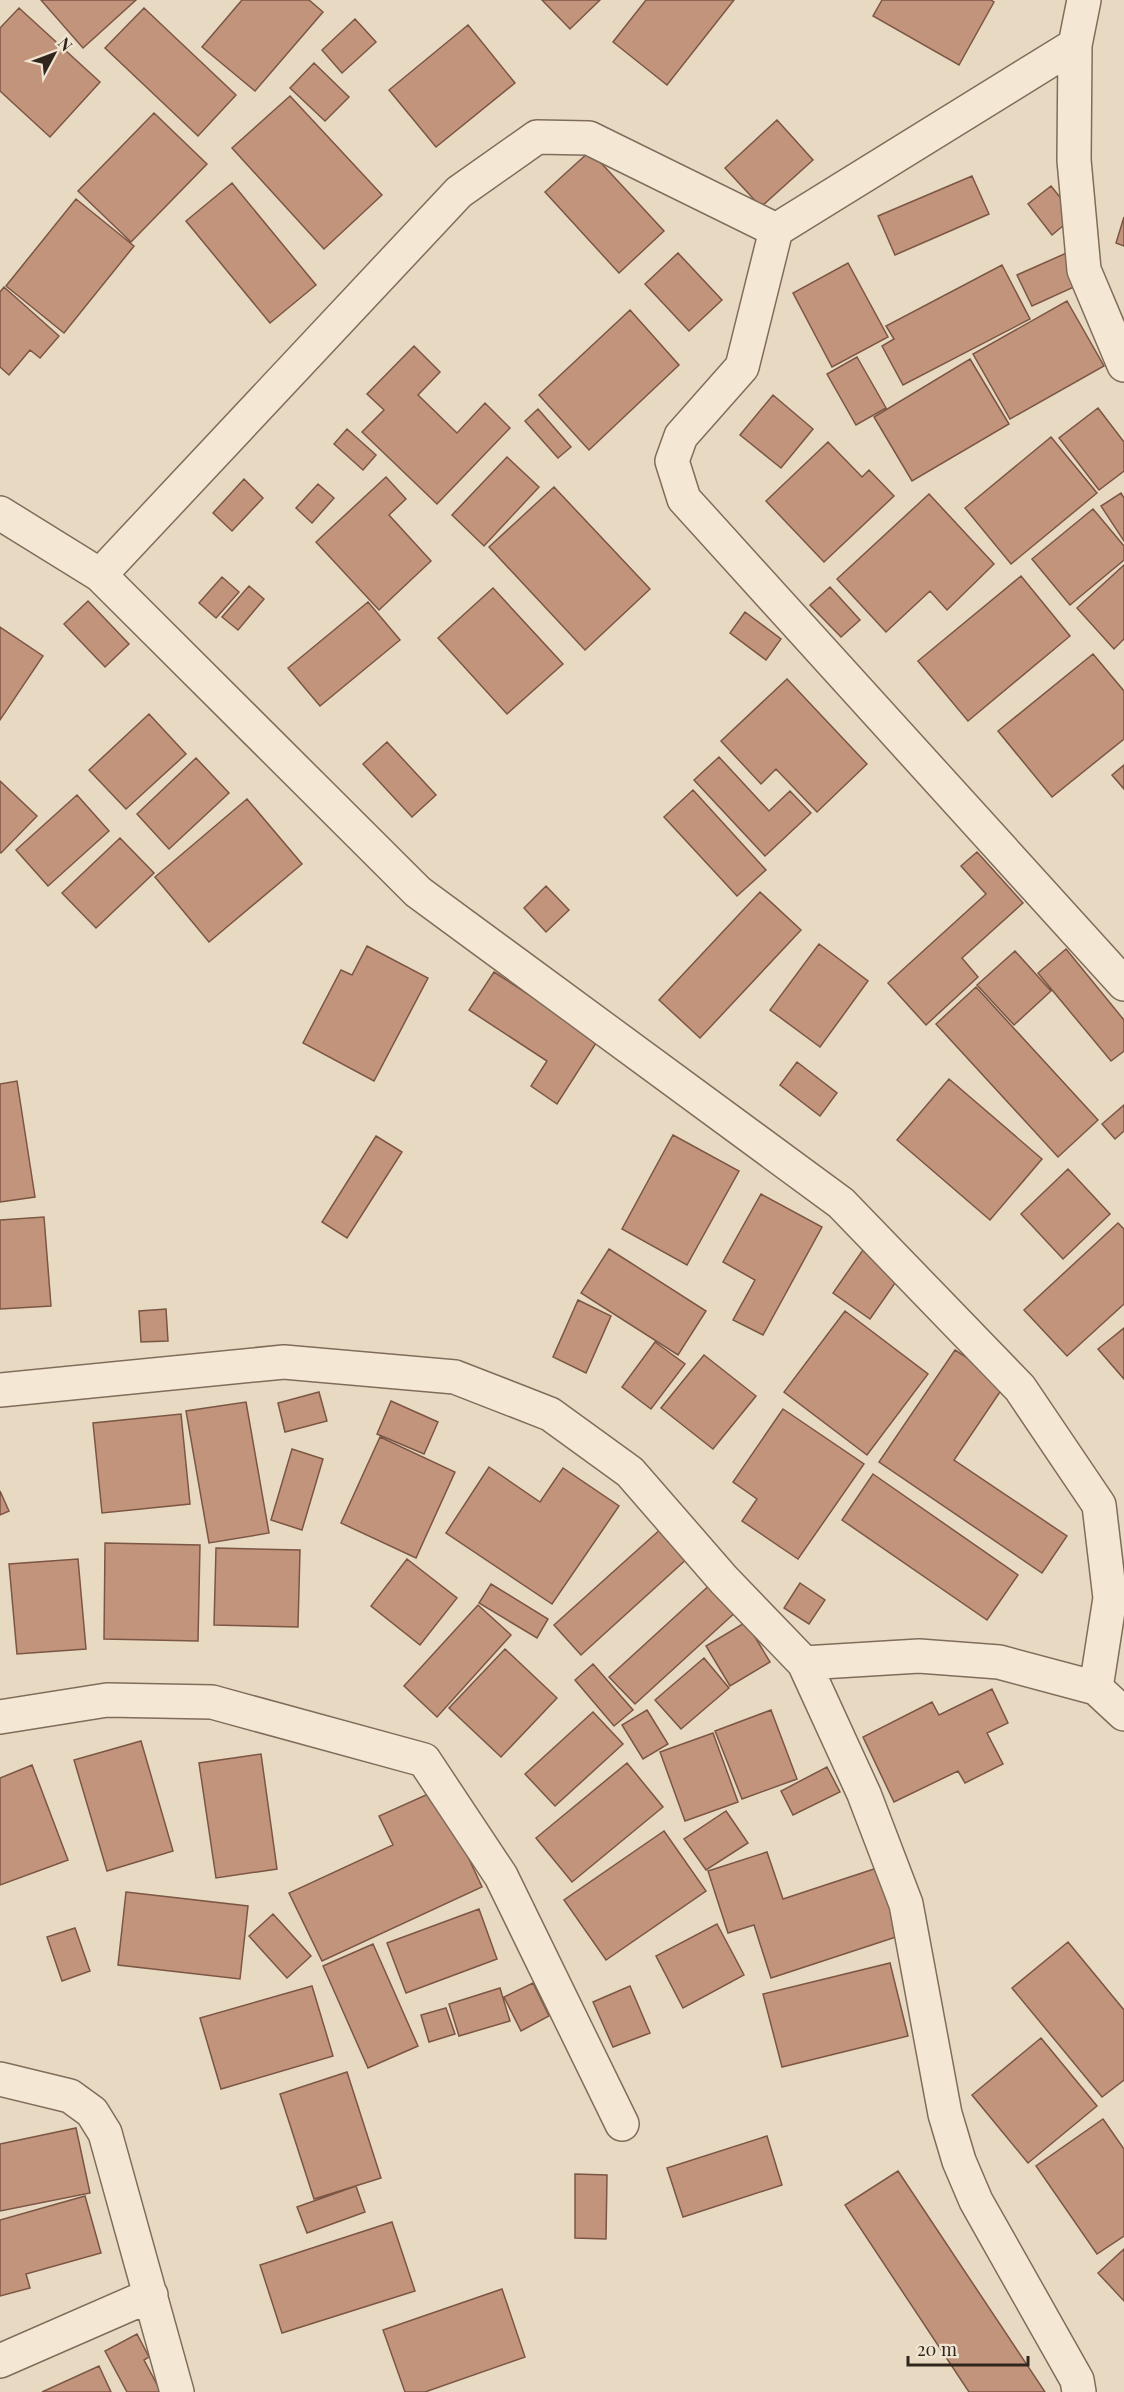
<svg xmlns="http://www.w3.org/2000/svg" width="1124" height="2392" viewBox="0 0 1124 2392" font-family="'Playfair Display',serif">
<rect width="100%" height="100%" fill="#e8dac2"/>
<path fill="#c2947c" stroke="#7c5644" stroke-width="1.5" d="M41 0H136L83 48Z
M242 0H309L323 12 255 91 202 47Z
M542 0H600L570 29Z
M646 0H734L667 85 613 42Z
M882 0H991L994 2 959 65 873 16Z
M19 8 100 82 50 137 0 91V28Z
M144 8 236 95 198 136 105 48Z
M355 19 376 42 342 73 322 50Z
M468 25 515 83 436 147 389 90Z
M314 63 349 97 325 121 290 88Z
M290 96 382 195 324 249 232 148Z
M154 113 207 164 131 242 78 191Z
M777 120 813 160 761 207 725 168Z
M590 151 664 231 619 273 545 192Z
M972 176 989 214 895 255 878 216Z
M232 183 316 285 270 323 186 221Z
M1051 186 1075 216 1052 235 1028 204Z
M76 199 134 246 64 333 6 286Z
M1124 217V246L1116 243Z
M1071 251 1085 282 1032 306 1017 275Z
M678 253 722 300 689 331 645 284Z
M848 263 888 337 832 367 793 293Z
M1002 265 1030 319 903 385 882 346 894 339 886 326Z
M4 287 59 336 40 358 30 350 9 375 0 367V292Z
M1067 301 1104 366 1010 419 973 354Z
M630 310 679 365 589 450 539 395Z
M414 346 440 372 418 395 457 433 485 403 510 428 437 504 362 432 384 410 367 394Z
M857 357 886 408 856 425 827 374Z
M970 359 1009 424 912 481 874 417Z
M773 395 813 429 781 468 740 435Z
M1098 408 1124 442V471L1099 490 1059 438Z
M538 409 571 447 558 458 525 421Z
M347 429 376 455 363 470 334 444Z
M1051 437 1097 493 1011 564 965 508Z
M828 442 862 477 869 470 894 496 824 562 766 501Z
M507 457 539 487 484 546 452 515Z
M386 477 406 499 389 515 431 561 379 610 316 542Z
M244 479 263 498 232 531 213 513Z
M318 484 334 498 312 523 296 508Z
M554 487 650 589 585 650 489 547Z
M1121 493 1124 498V541L1101 506Z
M929 494 994 564 947 610 930 591 886 632 837 579Z
M1093 509 1124 546V560L1070 605 1032 559Z
M1124 565V639L1114 649 1077 608Z
M1021 576 1070 636 968 721 918 661Z
M222 577 239 592 216 618 199 603Z
M249 586 264 599 238 630 222 617Z
M830 587 860 620 841 637 810 605Z
M493 588 563 664 507 714 438 638Z
M88 601 129 644 105 667 64 624Z
M368 602 400 640 320 706 288 668Z
M745 612 781 639 766 660 730 633Z
M0 627 43 656 0 720Z
M1093 654 1124 691V739L1052 797 998 731Z
M787 679 867 764 817 812 776 769 761 784 721 741Z
M149 714 186 754 126 809 89 770Z
M387 742 436 795 412 817 363 764Z
M719 757 769 811 790 791 811 813 765 856 694 780Z
M196 758 229 793 169 849 137 814Z
M1124 765V789L1112 775Z
M0 781 37 816 1 853 0 852Z
M693 790 766 870 737 896 664 817Z
M77 795 109 831 48 886 16 850Z
M247 799 302 864 209 942 155 877Z
M120 838 154 873 96 928 62 893Z
M977 852 1023 903 962 958 978 977 926 1025 888 983 986 894 961 866Z
M546 886 569 910 546 932 524 908Z
M760 892 801 930 700 1038 659 1000Z
M819 944 868 981 820 1047 770 1010Z
M367 946 428 978 374 1081 303 1043 341 970 352 975Z
M1066 949 1124 1020V1051L1111 1061 1038 973Z
M1015 951 1051 991 1014 1025 977 985Z
M494 972 598 1040 557 1104 531 1086 547 1061 469 1010Z
M976 987 1098 1120 1058 1157 936 1024Z
M797 1062 837 1093 820 1116 780 1085Z
M949 1079 1042 1159 990 1220 897 1140Z
M17 1081 35 1197 0 1202V1084Z
M1124 1105V1131L1115 1139 1102 1124Z
M673 1135 739 1171 687 1265 622 1229Z
M376 1136 402 1152 347 1238 322 1222Z
M1068 1169 1110 1214 1063 1259 1021 1214Z
M761 1194 822 1227 763 1335 733 1320 755 1280 723 1262Z
M44 1217 51 1306 0 1309V1220Z
M1118 1223 1124 1229V1304L1067 1356 1024 1310Z
M865 1247 902 1273 870 1319 833 1293Z
M609 1249 706 1311 678 1355 581 1293Z
M578 1300 611 1316 586 1373 553 1357Z
M166 1309 168 1341 141 1342 139 1311Z
M845 1311 928 1374 867 1455 784 1392Z
M1124 1328V1379L1098 1349Z
M655 1342 685 1364 651 1409 622 1387Z
M955 1350 1006 1383 954 1460 1067 1536 1042 1573 879 1462Z
M704 1355 756 1396 713 1449 661 1408Z
M319 1392 327 1421 285 1432 278 1403Z
M391 1401 438 1422 424 1454 377 1434Z
M246 1402 269 1533 209 1543 186 1411Z
M783 1409 864 1464 798 1559 742 1521 757 1499 733 1482Z
M181 1414 190 1504 102 1513 93 1423Z
M380 1437 455 1472 416 1558 341 1523Z
M292 1449 323 1459 302 1530 271 1520Z
M489 1467 540 1502 563 1468 619 1506 552 1604 446 1533Z
M873 1474 1018 1575 987 1620 842 1520Z
M0 1491 9 1511 0 1515Z
M663 1527 689 1557 581 1655 554 1625Z
M105 1543 200 1545 198 1641 104 1639Z
M216 1548 300 1550 298 1627 214 1625Z
M78 1559 86 1649 17 1654 9 1564Z
M407 1559 457 1598 420 1645 371 1606Z
M713 1582 739 1609 635 1704 609 1677Z
M800 1583 825 1600 809 1624 784 1608Z
M491 1584 548 1619 537 1638 479 1603Z
M478 1605 511 1635 437 1717 404 1686Z
M746 1622 770 1662 730 1686 706 1646Z
M505 1649 557 1698 501 1757 449 1708Z
M704 1658 729 1688 681 1729 655 1700Z
M593 1664 633 1710 614 1726 575 1680Z
M992 1689 1008 1723 987 1733 1003 1764 965 1783 958 1771 894 1802 863 1737 932 1702 939 1715Z
M647 1710 668 1744 643 1759 622 1725Z
M771 1710 797 1779 742 1799 715 1731Z
M593 1712 623 1744 555 1806 525 1774Z
M713 1733 738 1802 685 1821 660 1752Z
M141 1741 173 1851 107 1871 74 1760Z
M261 1754 277 1869 216 1878 199 1763Z
M627 1763 663 1807 572 1882 536 1838Z
M32 1765 68 1860 0 1885V1778Z
M827 1767 840 1792 793 1815 781 1791Z
M437 1790 482 1887 322 1961 289 1893 393 1845 379 1816Z
M726 1811 748 1843 706 1870 684 1839Z
M664 1831 706 1891 606 1960 564 1900Z
M767 1852 783 1899 877 1868 899 1936 771 1978 754 1925 728 1933 708 1871Z
M126 1892 248 1906 240 1979 118 1965Z
M479 1909 497 1959 406 1993 387 1943Z
M273 1914 311 1956 287 1978 249 1936Z
M717 1924 744 1975 683 2008 656 1956Z
M75 1928 90 1971 62 1981 47 1937Z
M1068 1942 1124 2010V2080L1102 2097 1012 1988Z
M373 1944 418 2046 368 2068 323 1966Z
M890 1963 908 2036 782 2067 763 1994Z
M533 1983 549 2016 521 2031 504 1997Z
M312 1986 333 2056 221 2089 200 2018Z
M630 1986 650 2033 613 2047 593 2002Z
M500 1988 510 2021 459 2036 449 2004Z
M446 2008 455 2034 429 2042 421 2015Z
M1041 2038 1097 2106 1028 2163 972 2095Z
M347 2072 381 2178 314 2199 280 2094Z
M1103 2119 1124 2149V2236L1097 2254 1036 2166Z
M76 2128 90 2193 0 2211V2144Z
M767 2136 782 2185 683 2217 667 2168Z
M898 2171 1045 2392H969L845 2205Z
M575 2174 607 2175 606 2239 575 2238Z
M356 2186 365 2212 307 2233 297 2207Z
M85 2196 101 2253 26 2274 30 2288 0 2296V2220Z
M392 2222 415 2291 282 2333 260 2265Z
M1124 2249V2301L1098 2273Z
M502 2289 525 2357 425 2392H405L383 2330Z
M137 2334 149 2357 144 2360 161 2392H127L105 2351Z
M99 2366 111 2392H42Z"/>
<g fill="none" stroke-linecap="round" stroke-linejoin="round">
<defs>
<path id="street" d="M1084 0 1075 45 1074 160 1084 270 1124 365
M1075 45 776 230 742 367 681 436 672 461 684 499 1124 984
M0 513 100 575 418 892 841 1203 1020 1388 1099 1505 1110 1598 1096 1688
M100 575 459 192 537 137 589 138 776 230
M0 1390 284 1362 455 1377 550 1414 630 1472 724 1580 804 1663 864 1794 906 1904 945 2114 959 2161 976 2201 1077 2380 1079 2392
M804 1663 919 1656 999 1662 1096 1688 1124 1714
M0 1717 107 1700 212 1702 424 1760 501 1876 622 2124
M0 2079 70 2096 92 2112 105 2133 177 2392
M0 2361 151 2295"/>
</defs>
<use href="#street" stroke="#806c5b" stroke-width="36"/>
<use href="#street" stroke="#f4e8d4" stroke-width="33"/>
</g>
<g transform="translate(54 54) rotate(49)" stroke="#f0e5d1" stroke-width="4.5" paint-order="stroke">
<path d="M0-4.5L10 22L0 15L-10 22Z" fill="#31261e"/>
<text y="-9" font-size="16" font-weight="bold" text-anchor="middle" fill="#31261e">N</text>
</g>
<path d="M908 2356v9h120v-9" fill="none" stroke="#31261e" stroke-width="3"/>
<text x="917" y="2356" font-size="18" fill="#31261e" stroke="#f0e5d1" stroke-width="4.5" paint-order="stroke">20 m</text>
</svg>
